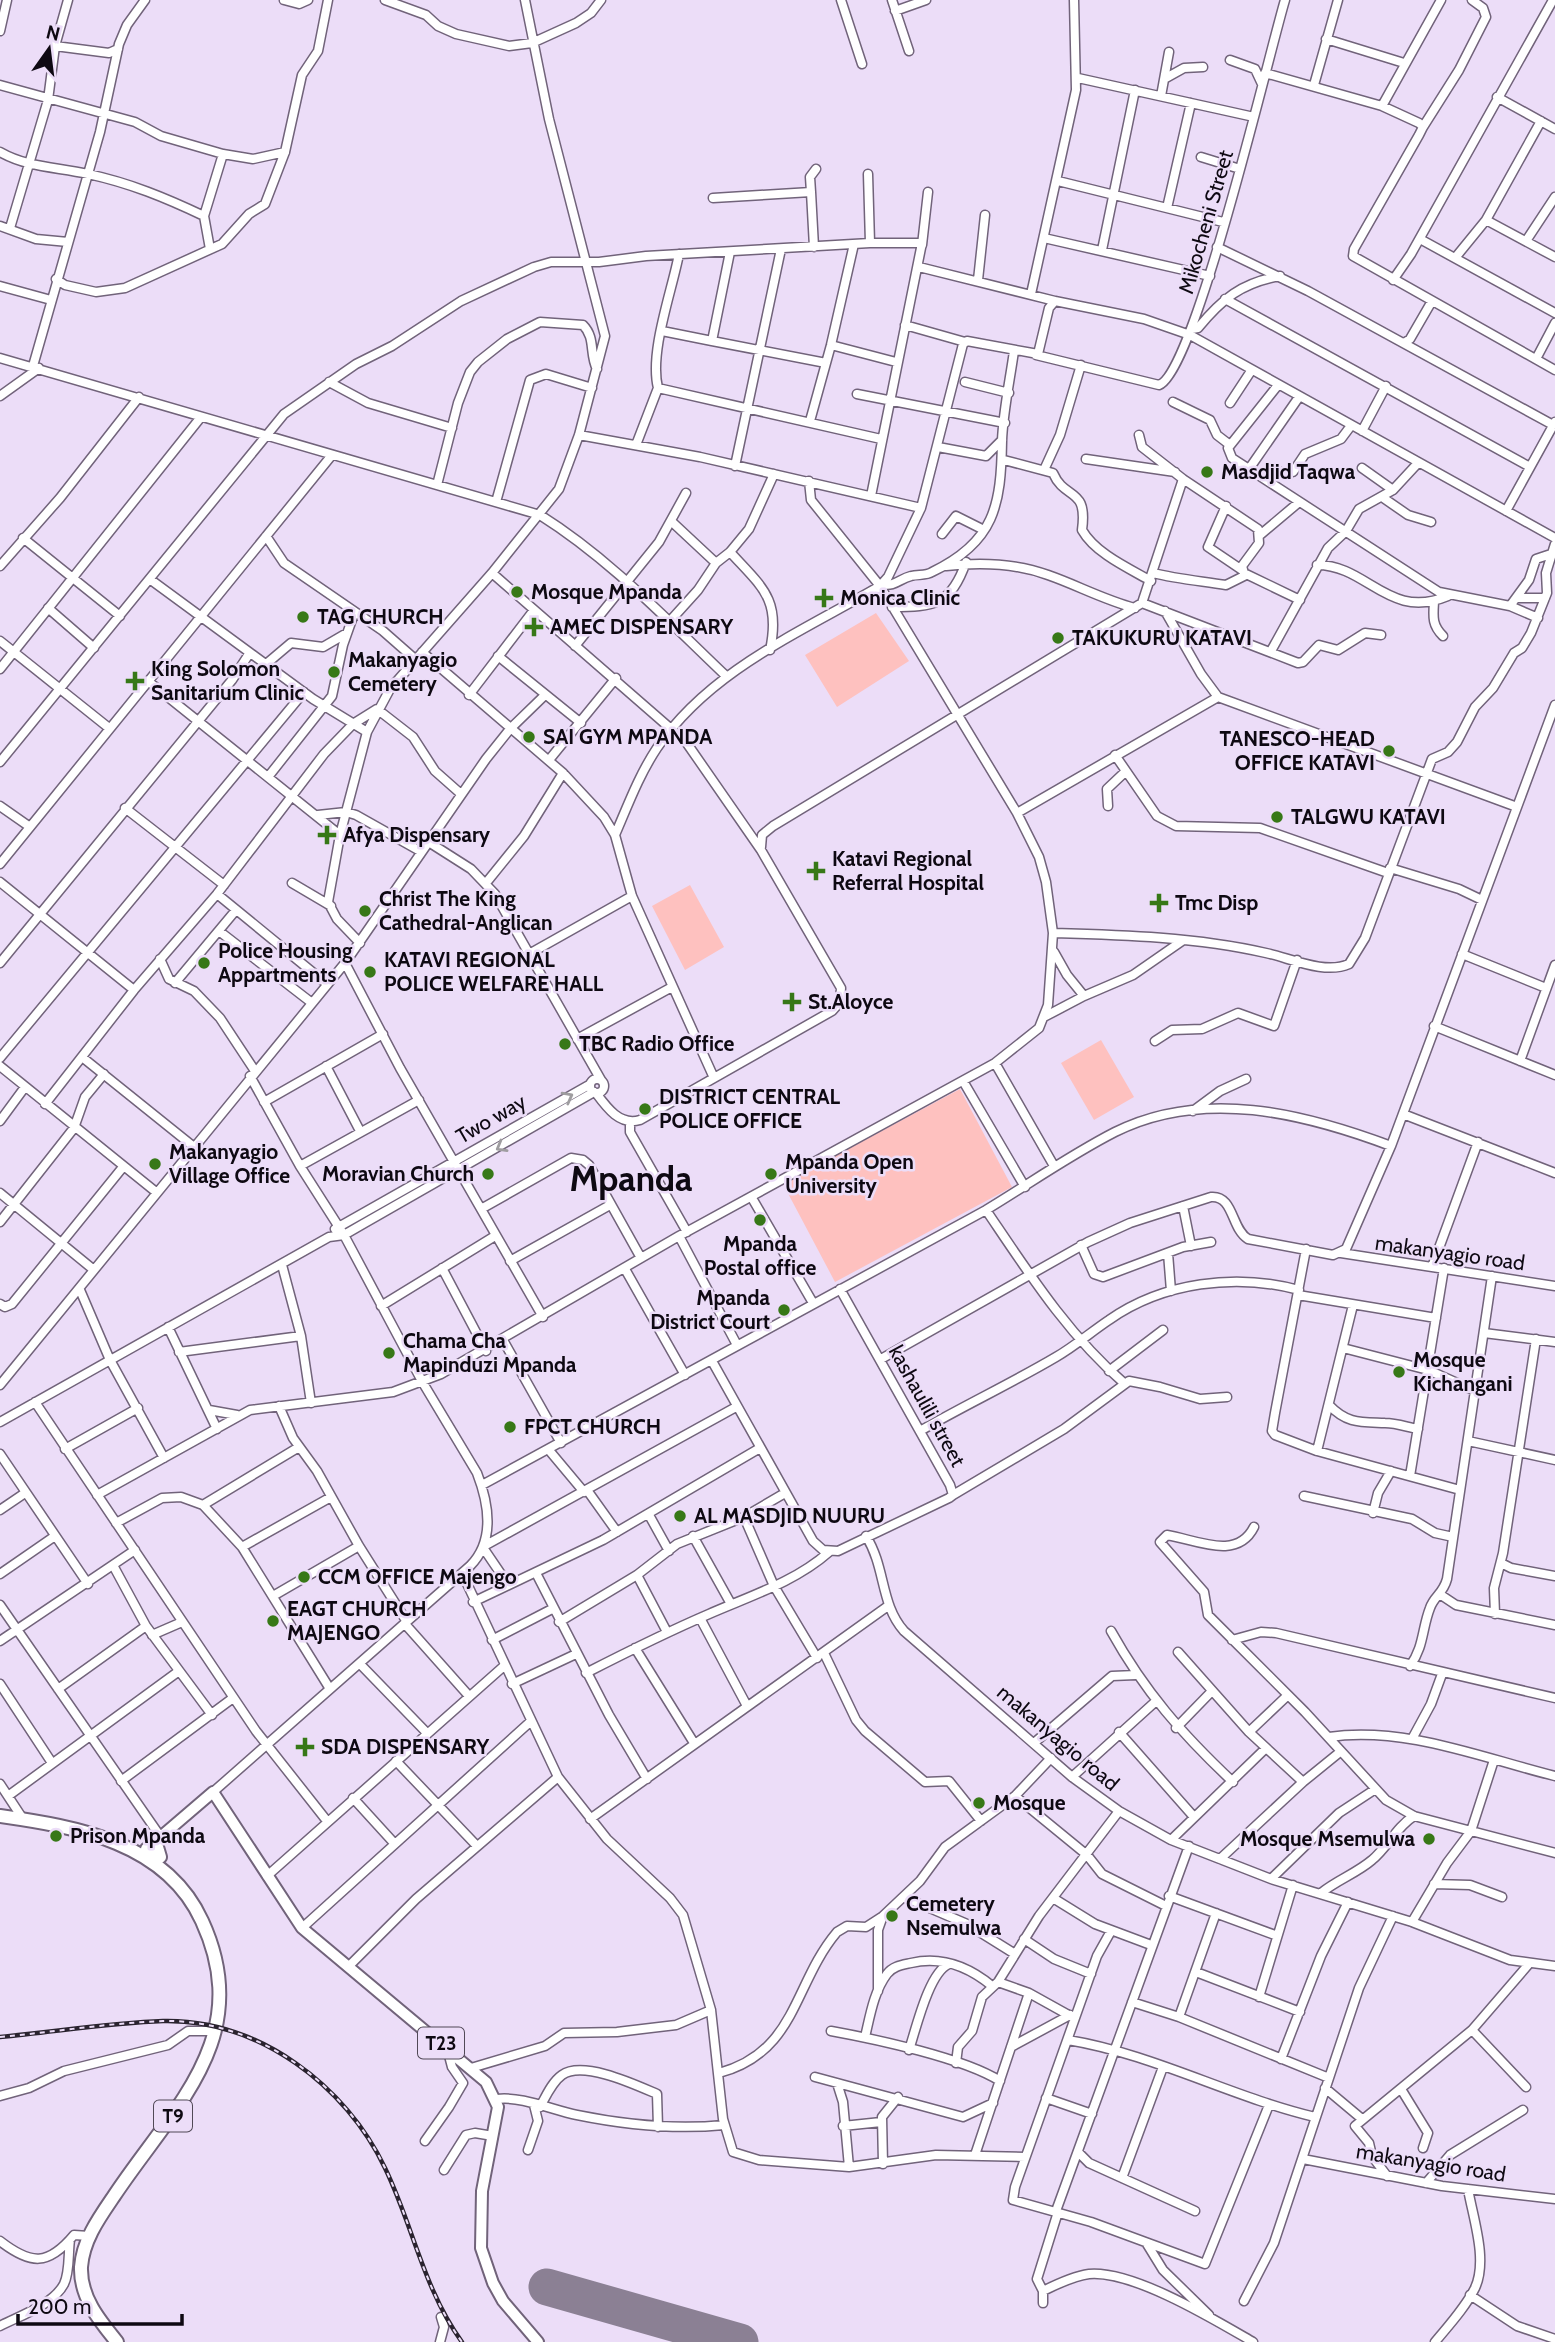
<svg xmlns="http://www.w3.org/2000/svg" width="1555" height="2342" viewBox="0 0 1555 2342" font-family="Cabin,sans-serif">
<rect width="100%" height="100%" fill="#ecddf8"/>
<path fill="#fec1bf" d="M876 613 909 661 837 707 805 655Z
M690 885 724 947 685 970 652 906Z
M1101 1040 1134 1097 1094 1120 1061 1063Z
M960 1089 1012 1187 835 1282 783 1184Z"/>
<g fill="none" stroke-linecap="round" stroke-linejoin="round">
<path stroke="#8b8094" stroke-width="37" d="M547 2287 740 2342"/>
<defs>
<path id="minor" d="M284 0 299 4 308 0
M385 0 426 15 438 26 456 34 509 46 532 43 576 23 591 13 601 0
M841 0 862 64
M892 0 909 51
M895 11 926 0
M0 31 7 0
M1326 39 1404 63
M55 46 109 53 118 49
M1230 60 1255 69 1262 84
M1265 73 1382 106 1419 123 1423 127 1419 135 1354 249 1353 256 1555 370
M1078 78 1254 117
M1166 78 1184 68 1203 67
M0 85 135 122 161 136 223 154 253 159 285 152
M1314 85 1338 0
M1161 96 1169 52
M1497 97 1555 129
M1382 106 1441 0
M1423 127 1459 70 1486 17 1483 8 1472 0
M0 152C28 168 58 167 88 174 130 183 166 198 204 216
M1201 157 1240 169
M868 174 870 243
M1058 181 1223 222
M811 192 810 177 816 169
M713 198 811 192 814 247
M1167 208 1191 103
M1486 220 1555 257
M0 226 36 239 68 242
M10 228 48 100 55 46 68 0
M1044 238 1210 276
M1420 239 1555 313
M1526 241 1555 197
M922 245 928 192
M1217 247 1308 291 1553 425
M210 249 204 216 223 154
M1102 250 1135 90
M730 252 712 341 826 363
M679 254C672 291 649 352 658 388L881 439
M1455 258 1486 220 1541 121
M919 267 1055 301
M56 279 65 285 96 292 125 288 222 244 249 214 265 204 285 152 302 75 318 51 328 0
M978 280 985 215
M1393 280 1411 254 1553 0
M0 286 51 300
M1031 294 1076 90 1074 0
M1225 299 1530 467
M905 325 965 342
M1192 329 1198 328C1222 299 1241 283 1280 276
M662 331 712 341
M1404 343 1410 339 1432 301
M831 345 896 362
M1036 355 1159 385C1195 372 1269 53 1285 0
M0 358 540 515C610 559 666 619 725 675
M1536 359 1555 323
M33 366 100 132 119 44 127 25 145 0
M329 382 368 403 452 428
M965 382 1009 393
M1278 385 1228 448 1232 458 1439 592 1510 606 1538 618
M857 394 1005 423
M0 396 39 368
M1173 402 1210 420 1217 435 1230 445
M1230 403 1251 371
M810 421 831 345 854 244
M1362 431 1386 386
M579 435 700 457 921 508
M1139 435 1142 447 1183 479 1258 529 1259 543 1242 566 1244 573 1300 600
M636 445 658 388
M938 447 986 456 1002 440
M1086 459 1175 472
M1004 460 1053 473C1065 501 1088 486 1082 530 1095 553 1128 568 1151 581
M735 466 781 249
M1362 468 1393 490
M1249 469 1299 397
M1044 470 1060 435 1081 365
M1266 480 1273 472H1293L1305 454 1341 439 1350 427
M437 485 458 403 470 372 478 362 507 339 540 322 583 325C596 338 589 354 597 369
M1382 497 1408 515 1431 522
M496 502 530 380 546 374 592 388
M1226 506 1208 547 1242 570
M1506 511 1555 422
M671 521 716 563
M942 534 956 516 984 530
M1260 535 1298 503
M266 536 284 563 383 631 416 660
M23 538 120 616
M730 552C762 587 781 599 770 650
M1317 565C1368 565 1388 621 1448 596
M0 566 60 498 139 397
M946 566C980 562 1015 563 1048 575 1077 585 1104 600 1135 608
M492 573 686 742 761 850 841 988 840 1002 832 1011 640 1120C620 1126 607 1108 596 1093
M1153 573C1177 579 1201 581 1226 585L1246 575
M151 580 313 699 367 732
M882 584C895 587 899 579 911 576 918 574 926 576 932 572 995 542 1001 505 1002 441 1003 412 1010 380 1014 351
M1519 598H1545
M1434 602C1433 617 1432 625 1443 636
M1142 603 1298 663 1303 662 1319 645 1338 650 1365 633 1381 635
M1510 606 1529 580 1536 559 1551 554
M892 607C934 607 951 605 966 562
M48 608 94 648
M1165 611 1201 674 1218 697
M670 621 698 590 716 563 730 552 749 529 774 474
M0 641 109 728
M575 646 659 542 686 493
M1271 651 1328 548 1346 531 1359 509 1393 490 1418 463
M422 652 563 773 604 817 615 835 632 896 714 1078
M498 656 581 723
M265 665 291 643 323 647 347 633
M0 669 201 417
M148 681 340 835
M469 695 534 610
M1115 755 1157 816 1176 826 1260 828 1388 873
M549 760 616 678
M0 762 284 414 356 364 392 346 461 301 534 267 551 262H599L646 256 870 243H922L871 496
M268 777 332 696 343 645 354 614
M0 806 30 827
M1108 806 1107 789 1125 772
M125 808 224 885
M1017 813 1218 697 1517 807
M318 815 346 812 356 815 420 851
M615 835C628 805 639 775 657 748 710 670 801 632 880 586L888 577 921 508 963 344 967 341 1038 354 1049 308 1055 301 1144 319 1190 335 1555 538
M427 841 471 869 495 894 601 1080
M761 847 762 835 773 826 1142 603 1183 479
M0 864 332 455
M1390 868 1459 889 1482 900
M0 882 134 990
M292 883 331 906
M486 883 524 836 563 773
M217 894 327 984
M219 931 312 1003
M1053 933C1124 935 1196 937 1266 953 1290 958 1325 975 1349 964L1365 938 1432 759 1448 752 1457 742 1475 707 1493 688 1514 653 1522 648 1531 633 1547 593 1546 573 1555 544
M360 943 337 919 328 902 340 835 367 732 390 689 492 573 559 489 579 435 605 336 549 119 525 0
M1054 952 1067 975 1084 996
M529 954 632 896
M1462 954 1546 988
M160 959 169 979 194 991 220 1018 255 1071
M0 963 232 680 249 654
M345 963 400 1068 543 1317
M175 983 236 910
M1044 1017 1084 996 1133 975 1182 941
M1434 1026 1555 1075
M577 1039 672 987
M1155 1041 1172 1030 1202 1029 1238 1013 1274 1026 1297 960
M82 1057 194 1147
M0 1058 304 692
M1520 1061 1555 965
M995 1063 1054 1166
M0 1066 156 1192
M326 1066 360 1131
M590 1086a7 7 0 1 1 14 0a7 7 0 1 1-14 0Z
M963 1081 1025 1187
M264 1102 383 1034
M45 1104 134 990 217 894 324 754 353 724 377 709 413 737 435 771 461 794
M1193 1111 1220 1091 1246 1079
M1403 1114 1555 1173
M0 1121 25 1087
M630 1122V1132L687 1232
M300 1166 419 1100
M0 1193 94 1270
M752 1198 813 1303
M1183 1206 1191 1246
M481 1209 571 1158 583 1160 589 1165 641 1258
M986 1210C1028 1272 1068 1335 1125 1384
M0 1222 74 1128 85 1097 104 1074
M335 1229 589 1085
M679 1236 737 1345
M1081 1245 1094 1274 1103 1277 1183 1247 1211 1242
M1306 1249 1275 1413 1272 1431 1275 1435 1317 1451 1460 1490
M1168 1253 1171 1291
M1341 1253 1555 1286
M510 1261 610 1205
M282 1265 301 1336 311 1403
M1432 1267 1478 1142
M442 1268 486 1351
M625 1269 685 1375
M80 1290 110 1360 164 1458
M1298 1295 1436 1318
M0 1304 5 1307 12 1304 123 1167
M381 1306 495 1236
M168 1327 217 1429
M1484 1333 1555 1342
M503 1340 561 1443
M1343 1348 1428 1370 1475 1391
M179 1352 301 1336
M881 1359 1088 1242 1130 1223 1211 1197C1234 1195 1231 1229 1248 1239L1333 1255 1346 1249 1391 1146 1555 705
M712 1361 813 1541 823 1550 838 1551 949 1498 953 1495 950 1485 840 1289
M1109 1371 1163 1330
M0 1385 345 963 486 759 510 729 545 695
M35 1402 256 1731 327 1821
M1329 1405C1347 1424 1361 1422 1385 1423 1396 1423 1407 1427 1418 1429
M279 1406 293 1438 317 1471 359 1546 407 1622
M209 1410 237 1415
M0 1422 329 1237 344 1235 363 1224 594 1092
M920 1431C965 1405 1012 1383 1056 1357 1075 1346 1091 1332 1109 1320 1163 1282 1236 1273 1299 1290
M1468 1441 1555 1460
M65 1449 138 1408
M548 1449 584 1492
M1317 1451 1353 1305
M0 1454 88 1584
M1410 1476 1444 1268
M482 1485 986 1210C1029 1184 1070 1155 1115 1132 1203 1088 1303 1113 1391 1146
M587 1490 617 1532
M97 1495 250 1410 393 1392 441 1374 679 1236 995 1063 1039 1028 1048 1005 1053 933 1046 882 1039 857 1017 813 880 586 811 500 809 481
M953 1495 1064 1429 1129 1381 1160 1387 1200 1399 1227 1397
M1304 1496 1412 1519 1435 1533 1453 1537
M203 1505 299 1447
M0 1510 25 1493
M1373 1513 1378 1493 1391 1471
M649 1515 669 1551
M744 1517 774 1586 817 1658
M116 1523 162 1498 181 1497 203 1505 242 1547 330 1689
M1254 1527C1237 1561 1197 1540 1167 1535L1160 1542 1204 1592 1208 1615 1305 1712 1386 1800 1414 1816 1555 1853
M693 1536 731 1604
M866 1536C886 1568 880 1604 904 1631L1072 1777 1119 1811 1171 1840 1271 1879 1412 1922 1510 1960 1555 1966
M486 1545 736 1407
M242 1547 331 1497
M484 1549 507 1583
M1501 1563 1511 1568 1555 1576
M114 1567 146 1626 212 1715
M462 1573 558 1777 607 1839 670 1898 683 1915 711 2010 723 2119 733 2152 759 2160 849 2167 936 2155 1025 2157
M536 1573 609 1715 647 1779
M0 1574 55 1536
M637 1575 667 1632
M1441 1595 1456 1605 1555 1625
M273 1596 359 1546
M473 1602 603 1540 760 1448
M0 1605 160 1836
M1495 1614 1494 1588 1503 1553 1536 1339
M700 1618 747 1706
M559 1622 637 1575 677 1544 744 1517 785 1493
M405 1624 469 1696
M1111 1631C1145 1692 1182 1734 1233 1782
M152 1635 182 1622
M492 1640 552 1609
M1232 1640 1261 1632 1276 1633 1555 1698
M0 1641 135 1550
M635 1648 694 1743
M1178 1652 1249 1732 1303 1782
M824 1653 856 1720 865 1731 925 1782 949 1781 981 1821
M360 1664 426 1732
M1410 1666C1424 1647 1422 1628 1430 1608 1434 1596 1443 1594 1447 1579L1492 1276
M586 1673C627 1652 667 1632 709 1614 750 1596 795 1582 829 1552
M0 1684 52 1763
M512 1684 576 1654
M58 1689 146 1626
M1176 1728 1211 1692
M1119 1732 1194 1817
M1249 1732 1288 1695
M1329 1737C1405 1726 1482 1758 1555 1776
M1412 1739 1431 1704 1442 1674
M1034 1743 1112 1676 1136 1675
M396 1761 477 1846
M1072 1777 1155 1702
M121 1781 233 1698
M0 1784 23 1819
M213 1792 470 1566C495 1541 489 1504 477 1473L423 1383 344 1235 300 1166 250 1076
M8 1796 179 1671
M1015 1796 1087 1855 1102 1874 1166 1906
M353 1798 394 1843
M590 1819 888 1606
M1171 1840 1266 1748
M1220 1859 1303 1782 1340 1752
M267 1876 504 1666
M1271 1879 1339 1813 1374 1790
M1434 1884 1470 1885 1502 1897
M1321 1893C1337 1880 1357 1873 1372 1860 1388 1847 1396 1827 1414 1816
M1169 1896 1275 1935
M904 1897 967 1924 1015 1954
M1053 1898 1095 1924 1151 1945
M1412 1922 1447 1863 1471 1831 1494 1760
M302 1928 530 1722
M1111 1931 1097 1956 1015 2187 1013 2200 1091 2222 1205 2264 1269 2105
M1024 1939 1054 1959 1091 1974
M348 1967 416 1899 558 1777
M1196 1972 1300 2012
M998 1982 1029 1993 1074 2018
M878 1991V1930L883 1916 920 1881 945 1847 1015 1796 1051 1758
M1259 1997 1293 1885
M1132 2002 1179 2017 1329 2078
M1179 2017 1216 1913
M1472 2030 1526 2087
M831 2031C875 2039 964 2058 1000 2081
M865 2037C870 2016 874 1991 887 1974 893 1966 902 1965 911 1963 941 1956 969 1967 992 1986
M1068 2040C1153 2054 1231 2097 1315 2117
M1011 2047 1070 2015
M909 2050C916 2029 929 1972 949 1964
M1281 2059 1321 1956 1348 1902
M956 2063 958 2047 972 2031 982 1997 998 1982 1039 1916 1119 1811
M471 2068 545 2046 564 2033 617 2032 676 2025 711 2010
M719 2073C797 2052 793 1984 837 1932L847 1926 866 1927 883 1916
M815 2077 963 2117 993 2103
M837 2083 843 2102 849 2167
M1325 2088 1362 2119
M1401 2089 1428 2133 1423 2148
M0 2096 29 2088 64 2071 168 2045 188 2031H215
M1046 2098 1092 2114
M497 2099C522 2096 552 2110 577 2115 626 2125 674 2130 724 2125
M540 2107C546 2096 552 2082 562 2075 583 2060 636 2085 657 2094L658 2127
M843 2126 881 2122
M425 2141 449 2107 463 2083 452 2067 447 2048
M528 2150 538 2121 534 2105
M1078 2152 1089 2163 1195 2211
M975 2155 1029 1993
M1303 2159 1442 2186 1555 2199
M883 2164 882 2117 898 2097
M444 2170 466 2135 475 2133 493 2136
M1387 2176 1372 2156 1369 2143 1355 2126 1472 2030 1528 1965
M1122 2178 1163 2067
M1426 2183 1450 2155 1523 2110
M1056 2211 1189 1846
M0 2241C31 2265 48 2266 74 2235L89 2236
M1147 2244 1163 2270 1209 2315
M1043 2291C1057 2284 1074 2276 1089 2274 1133 2270 1215 2320 1253 2342
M1470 2295 1517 2326 1555 2339
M1244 2301 1274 2243 1359 1988 1393 1916
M1043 2303V2291L1037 2279 1058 2212
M0 2326C19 2316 53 2305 64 2284 70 2272 68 2253 70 2240
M440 2342 444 2327 441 2317
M1435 2342C1449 2325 1465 2308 1475 2288 1488 2260 1473 2218 1468 2189"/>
<path id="major" d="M150 1846 213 1792 302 1928 486 2082 498 2107 482 2191 481 2248 493 2283 503 2301 538 2342"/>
<path id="highway" d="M0 1816C77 1827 166 1842 202 1921 256 2038 173 2107 114 2196 99 2218 83 2240 81 2267 80 2297 99 2320 117 2342
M148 1859 147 1849 157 1847 160 1857 150 1860"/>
</defs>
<use href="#minor" stroke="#71637a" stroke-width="11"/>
<use href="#major" stroke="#71637a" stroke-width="14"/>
<use href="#highway" stroke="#71637a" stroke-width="16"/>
<use href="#minor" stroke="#fff" stroke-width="8"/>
<use href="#major" stroke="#fff" stroke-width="10"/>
<use href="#highway" stroke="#fff" stroke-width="12"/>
<defs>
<path id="rail" d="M0 2037C54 2032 109 2023 163 2021 259 2019 346 2086 385 2168 413 2226 424 2290 462 2342"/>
</defs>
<use href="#rail" stroke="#2a232f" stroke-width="4.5"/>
<use href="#rail" stroke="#ecddf8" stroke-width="2" stroke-dasharray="5" stroke-linecap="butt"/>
</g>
<defs><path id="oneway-chevron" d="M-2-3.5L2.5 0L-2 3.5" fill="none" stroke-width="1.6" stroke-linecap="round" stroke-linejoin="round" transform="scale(1.75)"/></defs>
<g stroke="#9f9da0">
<use href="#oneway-chevron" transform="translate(568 1097) rotate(-28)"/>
<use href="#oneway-chevron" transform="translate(501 1147) rotate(150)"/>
</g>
<g fill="#377817" stroke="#ecddf8" stroke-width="2.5">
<circle cx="1207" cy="472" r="7"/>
<circle cx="517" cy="592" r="7"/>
<path d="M820.5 587.5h7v7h7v7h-7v7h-7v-7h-7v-7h7z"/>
<circle cx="303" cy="617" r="7"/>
<path d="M530.5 616.5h7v7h7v7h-7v7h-7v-7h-7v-7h7z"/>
<circle cx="1058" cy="638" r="7"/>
<circle cx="334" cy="672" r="7"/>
<path d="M131.5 670.5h7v7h7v7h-7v7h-7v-7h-7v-7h7z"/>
<circle cx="529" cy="737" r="7"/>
<circle cx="1389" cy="751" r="7"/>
<circle cx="1277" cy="817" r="7"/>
<path d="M323.5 824.5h7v7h7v7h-7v7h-7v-7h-7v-7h7z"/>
<path d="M812.5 860.5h7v7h7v7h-7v7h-7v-7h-7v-7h7z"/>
<path d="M1155.5 892.5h7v7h7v7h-7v7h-7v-7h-7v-7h7z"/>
<circle cx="365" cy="911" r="7"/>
<circle cx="204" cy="963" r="7"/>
<circle cx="370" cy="972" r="7"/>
<path d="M788.5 991.5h7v7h7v7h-7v7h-7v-7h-7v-7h7z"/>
<circle cx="565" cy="1044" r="7"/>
<circle cx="645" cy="1109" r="7"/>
<circle cx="155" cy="1164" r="7"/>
<circle cx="488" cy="1174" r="7"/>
<circle cx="771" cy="1174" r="7"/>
<circle cx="760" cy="1220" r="7"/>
<circle cx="784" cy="1310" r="7"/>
<circle cx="389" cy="1353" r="7"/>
<circle cx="1399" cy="1372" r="7"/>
<circle cx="510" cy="1427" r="7"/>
<circle cx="680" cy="1516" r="7"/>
<circle cx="304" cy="1577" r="7"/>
<circle cx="273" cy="1621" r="7"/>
<path d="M301.5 1736.5h7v7h7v7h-7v7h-7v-7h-7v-7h7z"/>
<circle cx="979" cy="1803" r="7"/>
<circle cx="56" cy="1836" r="7"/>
<circle cx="1429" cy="1839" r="7"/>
<circle cx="892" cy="1916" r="7"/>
</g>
<g text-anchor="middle" stroke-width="5" stroke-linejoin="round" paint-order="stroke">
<g fill="#ecddf8" stroke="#514957" stroke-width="2">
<rect x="418" y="2027.5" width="46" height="31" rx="5"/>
<rect x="154" y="2100.5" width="38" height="31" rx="5"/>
</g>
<g font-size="19" font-weight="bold" fill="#0e0912">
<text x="441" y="2050">T23</text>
<text x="173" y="2123">T9</text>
</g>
<g font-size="21" fill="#0e0912" stroke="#ecddf8">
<text transform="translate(1206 222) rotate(-74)" y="7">Mikocheni Street</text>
<text transform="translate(491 1119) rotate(-30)" y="7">Two way</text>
<text transform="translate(1450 1253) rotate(8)" y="7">makanyagio road</text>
<text transform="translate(927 1406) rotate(61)" y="7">kashaulili street</text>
<text transform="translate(1058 1738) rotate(40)" y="7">makanyagio road</text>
<text transform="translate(1431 2163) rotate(9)" y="7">makanyagio road</text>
</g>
<g font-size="21" font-weight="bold" fill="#0e0912" stroke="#ecddf8" text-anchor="start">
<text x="1221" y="479">Masdjid Taqwa</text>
<text x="531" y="599">Mosque Mpanda</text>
<text x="840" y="605">Monica Clinic</text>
<text x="317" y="624">TAG CHURCH</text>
<text x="550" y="634">AMEC DISPENSARY</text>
<text x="1072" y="645">TAKUKURU KATAVI</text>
<text x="348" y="667">Makanyagio<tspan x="348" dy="24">Cemetery</tspan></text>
<text x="151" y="676">King Solomon<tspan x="151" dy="24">Sanitarium Clinic</tspan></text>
<text x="543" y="744">SAI GYM MPANDA</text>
<text x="1375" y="746" text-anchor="end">TANESCO-HEAD<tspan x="1375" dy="24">OFFICE KATAVI</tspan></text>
<text x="1291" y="824">TALGWU KATAVI</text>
<text x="343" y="842">Afya Dispensary</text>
<text x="832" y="866">Katavi Regional<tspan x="832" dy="24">Referral Hospital</tspan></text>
<text x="379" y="906">Christ The King<tspan x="379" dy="24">Cathedral-Anglican</tspan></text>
<text x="1175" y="910">Tmc Disp</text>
<text x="218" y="958">Police Housing<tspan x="218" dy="24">Appartments</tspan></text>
<text x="384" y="967">KATAVI REGIONAL<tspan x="384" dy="24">POLICE WELFARE HALL</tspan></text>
<text x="808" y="1009">St.Aloyce</text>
<text x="579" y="1051">TBC Radio Office</text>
<text x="659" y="1104">DISTRICT CENTRAL<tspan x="659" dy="24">POLICE OFFICE</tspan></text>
<text x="169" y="1159">Makanyagio<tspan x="169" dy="24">Village Office</tspan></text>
<text x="785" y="1169">Mpanda Open<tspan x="785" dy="24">University</tspan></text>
<text x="474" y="1181" text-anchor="end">Moravian Church</text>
<text x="760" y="1251" text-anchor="middle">Mpanda<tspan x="760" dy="24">Postal office</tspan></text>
<text x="770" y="1305" text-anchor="end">Mpanda<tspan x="770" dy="24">District Court</tspan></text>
<text x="403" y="1348">Chama Cha<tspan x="403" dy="24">Mapinduzi Mpanda</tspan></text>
<text x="1413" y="1367">Mosque<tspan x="1413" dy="24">Kichangani</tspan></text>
<text x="524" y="1434">FPCT CHURCH</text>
<text x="694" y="1523">AL MASDJID NUURU</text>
<text x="318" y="1584">CCM OFFICE Majengo</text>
<text x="287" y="1616">EAGT CHURCH<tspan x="287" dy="24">MAJENGO</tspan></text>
<text x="321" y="1754">SDA DISPENSARY</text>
<text x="993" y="1810">Mosque</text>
<text x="70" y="1843">Prison Mpanda</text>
<text x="1415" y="1846" text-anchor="end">Mosque Msemulwa</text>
<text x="906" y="1911">Cemetery<tspan x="906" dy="24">Nsemulwa</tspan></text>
</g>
<g font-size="35" font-weight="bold" fill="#0e0912" stroke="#ecddf8">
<text x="631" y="1191">Mpanda</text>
</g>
</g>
<g transform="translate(49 49) rotate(14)" stroke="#ecddf8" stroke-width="5" paint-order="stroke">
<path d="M0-5L12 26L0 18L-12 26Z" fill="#0e0912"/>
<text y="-10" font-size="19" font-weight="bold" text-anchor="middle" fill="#0e0912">N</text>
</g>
<path d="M18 2314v10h164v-10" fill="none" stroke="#0e0912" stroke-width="3.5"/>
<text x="28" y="2314" font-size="21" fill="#0e0912" stroke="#ecddf8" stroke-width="5" paint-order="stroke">200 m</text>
</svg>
